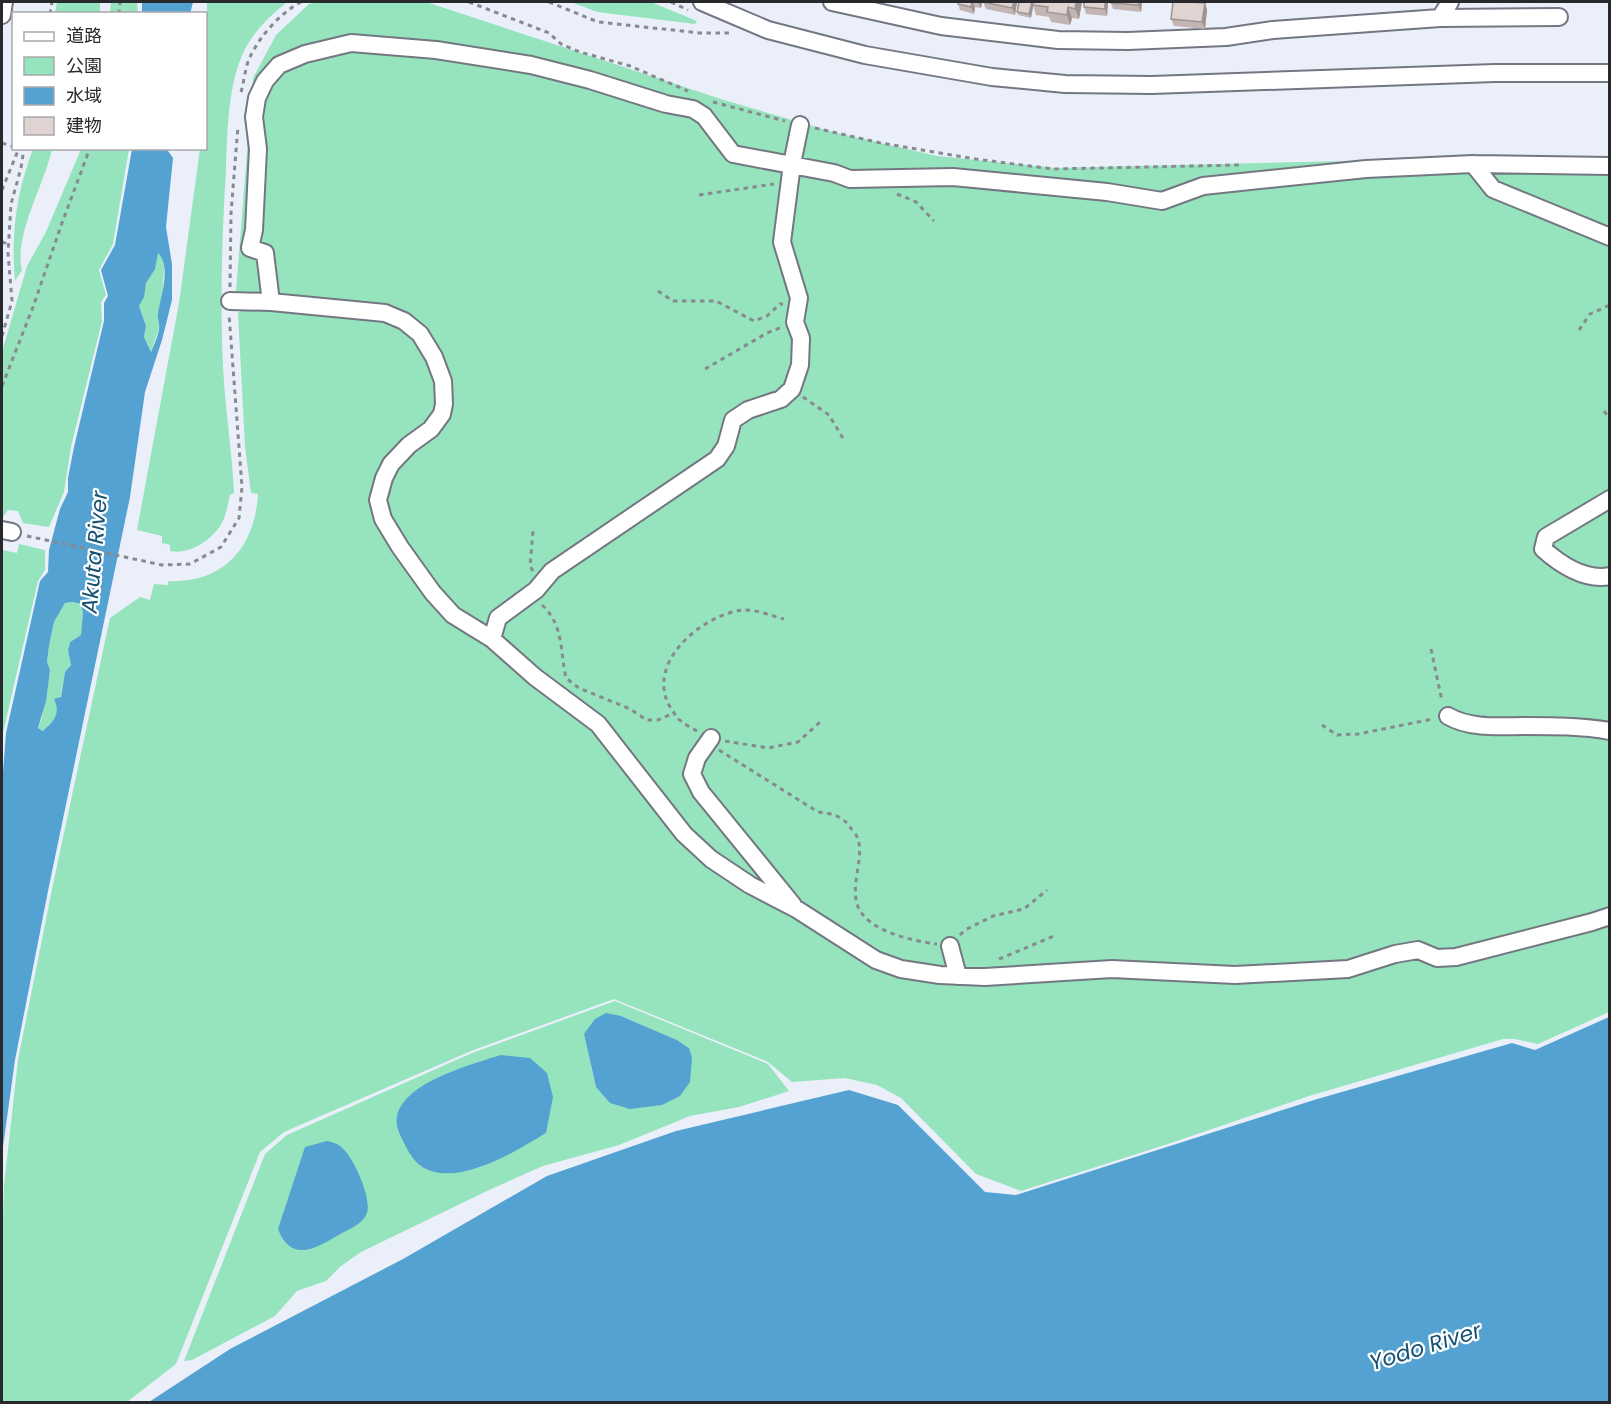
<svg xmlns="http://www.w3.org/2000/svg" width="1611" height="1404" viewBox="0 0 1611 1404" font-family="Poppins,'Noto Sans JP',sans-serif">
<rect width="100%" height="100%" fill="#ebeffa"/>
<path fill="#95e4bd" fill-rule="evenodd" d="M57 2H100V13H55Z
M111 2H137L138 13H110Z
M207 2H287C270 16 256 29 245 49 228 82 227 133 226 170 222 235 220 300 223 366 225 408 232 450 234 493L230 495C228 504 226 515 222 523 212 540 190 555 170 551V545L162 543V536L137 530 179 303 200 149 206 148Z
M317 2H426L724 100 833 132 937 156 1056 168 1514 157 1609 158V911L1448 954 1350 964 974 973 881 958 722 860 681 824 627 753 441 598 383 504 397 462 448 392 407 319 244 298 236 291 253 78 276 35 309 4Z
M571 2H651L697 21 695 24 597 12Z
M33 149H52C45 183 13 237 22 270L15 281C11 233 16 194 33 149Z
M81 149H129L113 244 99 270 106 295 101 302 102 321 71 447 64 492 49 527 23 523 18 511 8 510 2 518V352L27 266 46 232Z
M157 252 162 257 164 267 163 285 162 302 158 315 159 328 151 352 144 337 146 326 139 306C143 298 143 289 147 281 153 267 155 269 157 252Z
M246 307 387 318 417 338 440 384 433 422 375 495 433 598 594 725 678 830 888 969 1209 979 1418 955 1435 961 1609 919V1012L1538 1044 1515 1039H1503L1309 1096 1168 1144 1021 1191 976 1174 901 1098 877 1085 845 1078 792 1082 768 1062 614 999 471 1051 284 1132 260 1152 176 1364 127 1402H2V1250L4 1185 18 1060 52 889 110 618 140 597 150 600 154 584 168 585V581C224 584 255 547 258 494L251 493 245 447 238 313Z
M19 544 45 550V570L38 581 2 737V550L17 553Z
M73 602 80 604 83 612 81 635 70 642 68 650 71 665 65 672 57 716 44 731 38 728 42 717 50 670 47 662 49 646 54 622 65 603Z
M615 1001 768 1064 789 1091 739 1107 690 1116 619 1145 543 1166 489 1190 361 1252 341 1266 326 1281 297 1291 275 1316 192 1360 184 1361 265 1154 287 1135 472 1053ZM621 1016 677 1040 689 1048 596 1087 584 1034ZM546 1133 479 1168 430 1170 420 1166 410 1155Z"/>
<path fill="#54a2d1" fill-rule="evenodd" d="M142 2H193L190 14 142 13Z
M132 149H169L168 151 173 158 166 227 172 264V300L162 340 145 392 130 497 48 891 15 1060 2 1154V785L6 733 40 581 48 572 49 550 60 509 68 492V478L74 447 104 321V303L108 296 101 270 115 245ZM158 253C172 267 160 298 158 314 157 319 160 324 159 329 158 336 154 345 151 352L144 337 146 326 139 306 144 297 146 283 155 269ZM73 602 80 604 83 612 81 635 70 642 68 650 71 665 65 672 61 697 54 699C61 714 54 721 43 731L38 728 46 701 50 670 47 662 49 646 54 622 65 603Z
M606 1013 621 1016 677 1040 689 1048 692 1058 690 1082 680 1096 662 1105 630 1109 610 1103 596 1087 584 1034 595 1019Z
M1609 1017V1402H149L230 1349 403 1259 547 1176 676 1131 849 1090 898 1105 985 1192 1016 1195 1314 1100 1512 1043 1535 1050Z
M501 1055 530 1058 547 1073 553 1097 546 1133C516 1151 458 1188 422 1167 413 1161 408 1151 403 1141 396 1127 393 1117 403 1103 421 1078 473 1064 501 1055Z
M327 1141C331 1142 336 1143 340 1146 353 1155 372 1198 367 1213 363 1224 351 1228 342 1233 318 1247 292 1265 278 1229L305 1147Z"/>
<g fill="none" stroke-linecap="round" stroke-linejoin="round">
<defs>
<path id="minor" d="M702 2 768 30 865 55 992 77 1065 84 1152 85 1495 73H1610
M832 2 941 26 1058 40 1128 41 1226 37 1273 30 1440 18 1559 17
M2 15 4 2
M1440 18 1450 2
M1473 164 1493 189 1610 237
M1610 166 1473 164 1366 169 1203 186 1162 201 1107 192 953 177 850 179 834 173 733 154 704 116 693 109 666 104 590 80 531 65 436 50 351 43 305 54 279 65 265 81 257 98 254 117 258 149 254 230 250 248 265 253 271 302 385 313 404 321 420 334 434 357 443 381 444 404 442 414 431 429 409 445 391 464 384 478 378 500 383 519 400 547 433 593 453 615 492 639 535 677 598 724 684 834 711 859 750 885 798 910 876 960 901 969 940 975 985 977 1112 969 1235 975 1348 969 1395 954 1418 950 1437 958 1456 957 1592 922 1610 916
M230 301 271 302
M1610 499 1546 537 1543 549C1561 565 1585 581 1610 576
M2 530 12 532
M492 639 498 618 536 590 552 571 717 459 726 446 733 420 748 410 781 399 792 389 800 365 801 338 795 322 799 298 782 242 792 164 800 125
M1448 716C1470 729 1500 726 1525 726 1554 726 1582 726 1610 731
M711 738 697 758 692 774 701 792 793 905
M950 946 958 976"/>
</defs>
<use href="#minor" stroke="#737781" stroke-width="20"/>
<path stroke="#878a91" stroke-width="3" stroke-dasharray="4.5 4.5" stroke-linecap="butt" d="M469 2 549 33 561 44 580 52 630 66 688 91
M549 2 598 22 700 33H731
M671 2 688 10
M50 14 52 2
M119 14 120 2
M241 92C244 82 245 69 249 59 259 37 280 13 301 2
M713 102 785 121
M815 128 881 143 976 159 1053 169 1240 165
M2 143 14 147
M2 190 19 148
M897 194 916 202 934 221
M699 195 774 184
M2 242 8 244
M230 287 231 213 238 126
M658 291 673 301H716L754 321 767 316 780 304H783
M1579 330 1590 314 1610 305
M2 336 12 301 8 253 11 204 21 168 24 148
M705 369 767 333 782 327
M2 386 33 307 62 223 90 148
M803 397 829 415 844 440
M1604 411 1610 419
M27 536 162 565 190 564 221 547 239 518 242 487 229 314
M533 571 530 566 533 531
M542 605C564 625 560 652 566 678L579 688 630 709 647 720H658L674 713
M1431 649 1442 701
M1322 725 1337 735 1358 734 1433 719
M697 731C692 728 685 725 681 721 677 719 675 714 672 710 642 666 700 615 743 610 755 609 772 616 784 619
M725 741 768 748 798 742 820 722
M719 750 818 812C830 813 843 816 850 827 852 830 857 835 858 839 864 858 851 883 857 904 865 931 913 941 937 944
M960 935 965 930 993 916 1024 909 1047 890
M999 959 1054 936"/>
<use href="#minor" stroke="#fff" stroke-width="16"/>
</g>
<path fill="#c2b5b4" d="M958 2H982L981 8 975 7 974 14 960 10 958 4Z
M983 2H1017L1015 15 986 9Z
M1019 2H1082L1079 19 1072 18 1070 25 1051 22 1049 17 1036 15 1033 5 1031 18 1018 15 1017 12Z
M1108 2 1107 16 1086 14 1084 7Z
M1142 2 1141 12 1113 9 1111 3Z
M1205 3 1207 10 1205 29 1174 26 1171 19Z"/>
<path fill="#9e9492" d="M972 2 975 7 974 14 971 7Z
M978 2H982L981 8Z
M1014 2H1017L1015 15 1012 8Z
M1032 2H1034L1031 18 1029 14Z
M1076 2H1082L1079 19 1075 9Z
M1105 2H1108L1107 16 1105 9Z
M1139 2H1142L1141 12 1138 5Z
M1205 3 1207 10 1205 29 1202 22Z
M1068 7 1072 18 1070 25 1067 15Z"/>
<path fill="#e1d3d1" stroke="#9e9492" stroke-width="1.5" d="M958 2H972L971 7 958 4Z
M983 2H1014L1012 8Z
M1019 2H1032L1029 14 1017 12Z
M1033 2H1076L1075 9 1068 7 1067 15 1047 12 1048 7 1033 5Z
M1084 2H1105V9L1084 7Z
M1111 2H1139L1138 5 1111 3Z
M1173 2H1189L1205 3 1202 22 1171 19Z"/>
<g text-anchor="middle" stroke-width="4.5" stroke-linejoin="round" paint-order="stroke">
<g font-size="22" font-style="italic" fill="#175273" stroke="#fff">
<text transform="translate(94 552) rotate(-85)" y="8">Akuta River</text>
<text transform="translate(1425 1346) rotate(-17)" y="8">Yodo River</text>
</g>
</g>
<rect width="1611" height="1404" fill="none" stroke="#28292d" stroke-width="6"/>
<rect x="12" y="12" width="195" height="138" fill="#ffffff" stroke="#a9a9ab" stroke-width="1.5"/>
<rect x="24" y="32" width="30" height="9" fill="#ffffff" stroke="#a9a9ab" stroke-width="1.5"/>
<text x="66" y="42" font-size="18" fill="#28292d">道路</text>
<rect x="24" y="57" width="30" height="18" fill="#95e4bd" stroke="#a9a9ab" stroke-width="1.5"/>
<text x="66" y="72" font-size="18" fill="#28292d">公園</text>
<rect x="24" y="87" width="30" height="18" fill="#54a2d1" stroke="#a9a9ab" stroke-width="1.5"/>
<text x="66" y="102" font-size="18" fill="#28292d">水域</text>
<rect x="24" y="117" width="30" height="18" fill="#e1d3d1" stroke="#a9a9ab" stroke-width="1.5"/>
<text x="66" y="132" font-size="18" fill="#28292d">建物</text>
</svg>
